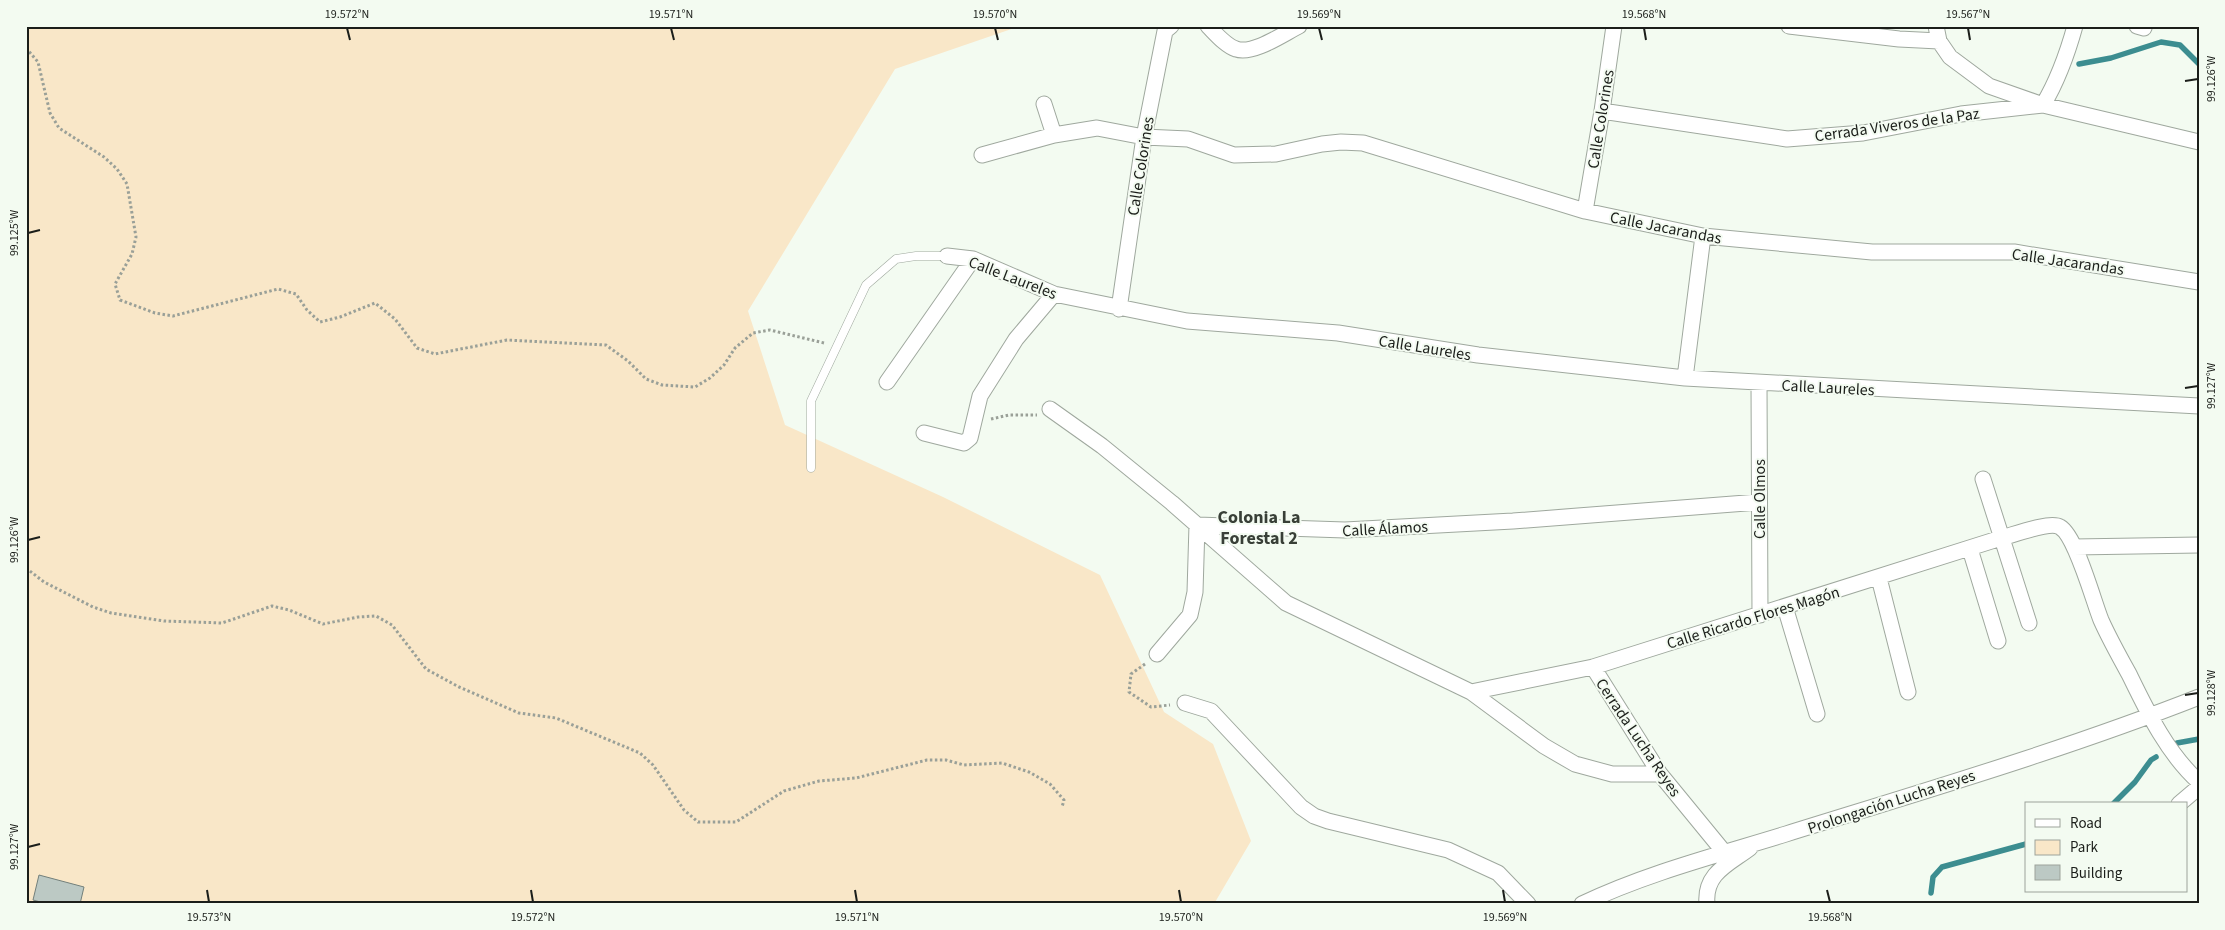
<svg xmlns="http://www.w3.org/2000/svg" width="2225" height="930" viewBox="0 0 2225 930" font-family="'Source Sans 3',sans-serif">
<rect width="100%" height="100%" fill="#f3fbf1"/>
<path fill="#f9e7c8" d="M26 26H1020L895 69 748 311 785 425 943 497 1100 575 1164 712 1213 744 1251 841 1214 904H26Z"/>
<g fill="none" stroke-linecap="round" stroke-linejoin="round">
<path stroke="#3c8d90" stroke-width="5.5" d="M2079 64 2111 58 2161 42 2180 45 2199 64
M2177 743 2199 739
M2113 804 2135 782 2151 760 2156 757
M1931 893 1933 877 1942 867 2026 844"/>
</g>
<path fill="#bcc9c4" stroke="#73807b" d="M39 875 84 887 80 904H48L33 900Z"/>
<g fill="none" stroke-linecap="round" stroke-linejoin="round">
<defs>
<path id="service" d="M811 468V401L866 285 896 259 916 256H947"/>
<path id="minor" d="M1208 26C1216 34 1226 46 1236 49 1253 55 1283 34 1299 26
M1789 26 1899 39 1939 41
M1936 26 1939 41 1950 57 1989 86 2043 105 2199 142
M2137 26 2144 28
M1044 104 1054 135
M2043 105C2058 80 2067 55 2075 26
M1602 111 1787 139 1863 133 1961 114 2043 105
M982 155 1054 135 1097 128 1144 137 1188 139 1234 155 1276 154 1322 144 1341 142 1363 143 1585 211 1703 236 1872 252H2014L2199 282
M1585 211 1602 111 1614 26
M947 256 973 259 1054 294 1187 321 1338 333 1478 355 1685 378 2199 406
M1119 309 1144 137 1165 31 1171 26
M1685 378 1703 236
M887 382 973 259
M1759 383 1760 615
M1050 409 1102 446 1172 503 1286 603 1471 692 1544 746 1575 764 1612 774H1660
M924 433 964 443 970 438 980 396 1016 339 1054 294
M1983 479 2029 623
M1197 525 1345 530 1513 521 1759 502
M2074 547 2199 545
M1970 549 1998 641
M1879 578 1908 692
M1785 607 1817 714
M1157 654 1190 615 1195 592 1197 525
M1593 667 1660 774 1724 852
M1471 692 1593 667 2001 538C2013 535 2050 521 2060 527 2076 536 2093 600 2101 620 2109 638 2119 656 2129 674 2148 713 2167 753 2199 782
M1185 703 1211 711 1301 807 1314 816 1328 821 1448 850 1498 873 1528 904
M2179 804 2199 787
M1582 904C1647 873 1718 855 1786 834 1924 791 2064 750 2199 697
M1707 904C1704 873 1729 864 1750 848"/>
</defs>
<use href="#service" stroke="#9fa89e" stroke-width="9"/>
<use href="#minor" stroke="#9fa89e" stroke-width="17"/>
<path stroke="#9aa098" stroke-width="3" stroke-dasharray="2.5 2.5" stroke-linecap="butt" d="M26 48 38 62 50 113 59 128 104 157 117 169 127 184 136 237 132 254 115 284 120 300 155 313 173 316 278 289 296 294 307 310 320 322 340 317 375 303 395 319 417 348 435 354 507 340 606 345 628 361 646 379 662 385 695 387 710 378 724 365 735 348 753 333 770 330 824 343
M991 419 1009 415H1037
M26 568 44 582 93 607 111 613 164 621 222 623 272 606 289 610 323 624 358 617 376 616 392 625 426 669 459 687 519 713 556 718 640 753 653 765 684 810 698 822H736L784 791 819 781 856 778 927 760H946L964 765 1002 763 1029 772 1050 784 1064 800 1062 807
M1145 664 1131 674 1129 692 1151 707 1170 705"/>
<use href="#service" stroke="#fff" stroke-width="8"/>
<use href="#minor" stroke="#fff" stroke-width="15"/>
</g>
<path fill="none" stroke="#1b1e1a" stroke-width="2" d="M347 28 350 40M671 28 674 40M995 28 998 40M1319 28 1322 40M1644 28 1646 40M1968 28 1970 40M2185 81 2198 79M28 233 40 230M2185 388 2198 386M28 540 40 537M2185 695 2198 693M28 847 40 844M207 890 209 902M531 890 533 902M855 890 857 902M1179 890 1181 902M1503 890 1505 902M1827 890 1830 902"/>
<g text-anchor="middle" stroke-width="4" stroke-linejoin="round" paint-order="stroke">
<g font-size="16" fill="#1b1e1a" stroke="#f3fbf1">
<text transform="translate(1600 119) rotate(-81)" y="6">Calle Colorines</text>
<text transform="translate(1897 124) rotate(-8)" y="6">Cerrada Viveros de la Paz</text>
<text transform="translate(1140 166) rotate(-81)" y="6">Calle Colorines</text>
<text transform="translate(1666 227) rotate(11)" y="6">Calle Jacarandas</text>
<text transform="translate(2068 261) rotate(8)" y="6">Calle Jacarandas</text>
<text transform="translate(1013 277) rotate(21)" y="6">Calle Laureles</text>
<text transform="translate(1425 347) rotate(9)" y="6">Calle Laureles</text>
<text transform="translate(1828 387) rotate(3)" y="6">Calle Laureles</text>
<text transform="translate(1759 499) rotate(-90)" y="6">Calle Olmos</text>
<text transform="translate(1385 528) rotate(-3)" y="6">Calle Álamos</text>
<text transform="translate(1753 617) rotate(-17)" y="6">Calle Ricardo Flores Magón</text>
<text transform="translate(1639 737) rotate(56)" y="6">Cerrada Lucha Reyes</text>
<text transform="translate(1891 801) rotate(-18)" y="6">Prolongación Lucha Reyes</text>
</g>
<g font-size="18" font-weight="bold" fill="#383f37" stroke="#f3fbf1">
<text x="1259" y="523">Colonia La<tspan x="1259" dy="21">Forestal 2</tspan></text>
</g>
</g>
<rect width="2225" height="930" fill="none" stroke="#f3fbf1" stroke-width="55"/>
<rect x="2025" y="802" width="162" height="90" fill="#f3fbf1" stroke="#9da39b"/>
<rect x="2035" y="819" width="25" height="8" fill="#ffffff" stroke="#9da39b"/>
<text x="2070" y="828" font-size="15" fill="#1b1e1a">Road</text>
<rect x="2035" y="840" width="25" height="15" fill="#f9e7c8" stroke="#9da39b"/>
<text x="2070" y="852" font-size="15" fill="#1b1e1a">Park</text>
<rect x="2035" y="865" width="25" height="15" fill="#bcc9c4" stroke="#9da39b"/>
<text x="2070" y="878" font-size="15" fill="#1b1e1a">Building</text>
<rect x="28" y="28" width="2170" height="874" fill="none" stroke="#1b1e1a" stroke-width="2"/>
<g font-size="12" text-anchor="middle" fill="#1b1e1a">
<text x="347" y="18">19.572°N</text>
<text x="671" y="18">19.571°N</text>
<text x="995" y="18">19.570°N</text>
<text x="1319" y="18">19.569°N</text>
<text x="1644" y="18">19.568°N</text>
<text x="1968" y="18">19.567°N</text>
<text transform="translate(2211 79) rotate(-90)" y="4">99.126°W</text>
<text transform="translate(14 233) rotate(-90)" y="4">99.125°W</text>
<text transform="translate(2211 386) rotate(-90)" y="4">99.127°W</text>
<text transform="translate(14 540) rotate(-90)" y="4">99.126°W</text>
<text transform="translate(2211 693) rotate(-90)" y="4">99.128°W</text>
<text transform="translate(14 847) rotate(-90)" y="4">99.127°W</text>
<text x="209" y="921">19.573°N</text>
<text x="533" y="921">19.572°N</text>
<text x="857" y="921">19.571°N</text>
<text x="1181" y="921">19.570°N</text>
<text x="1505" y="921">19.569°N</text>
<text x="1830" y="921">19.568°N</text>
</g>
</svg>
